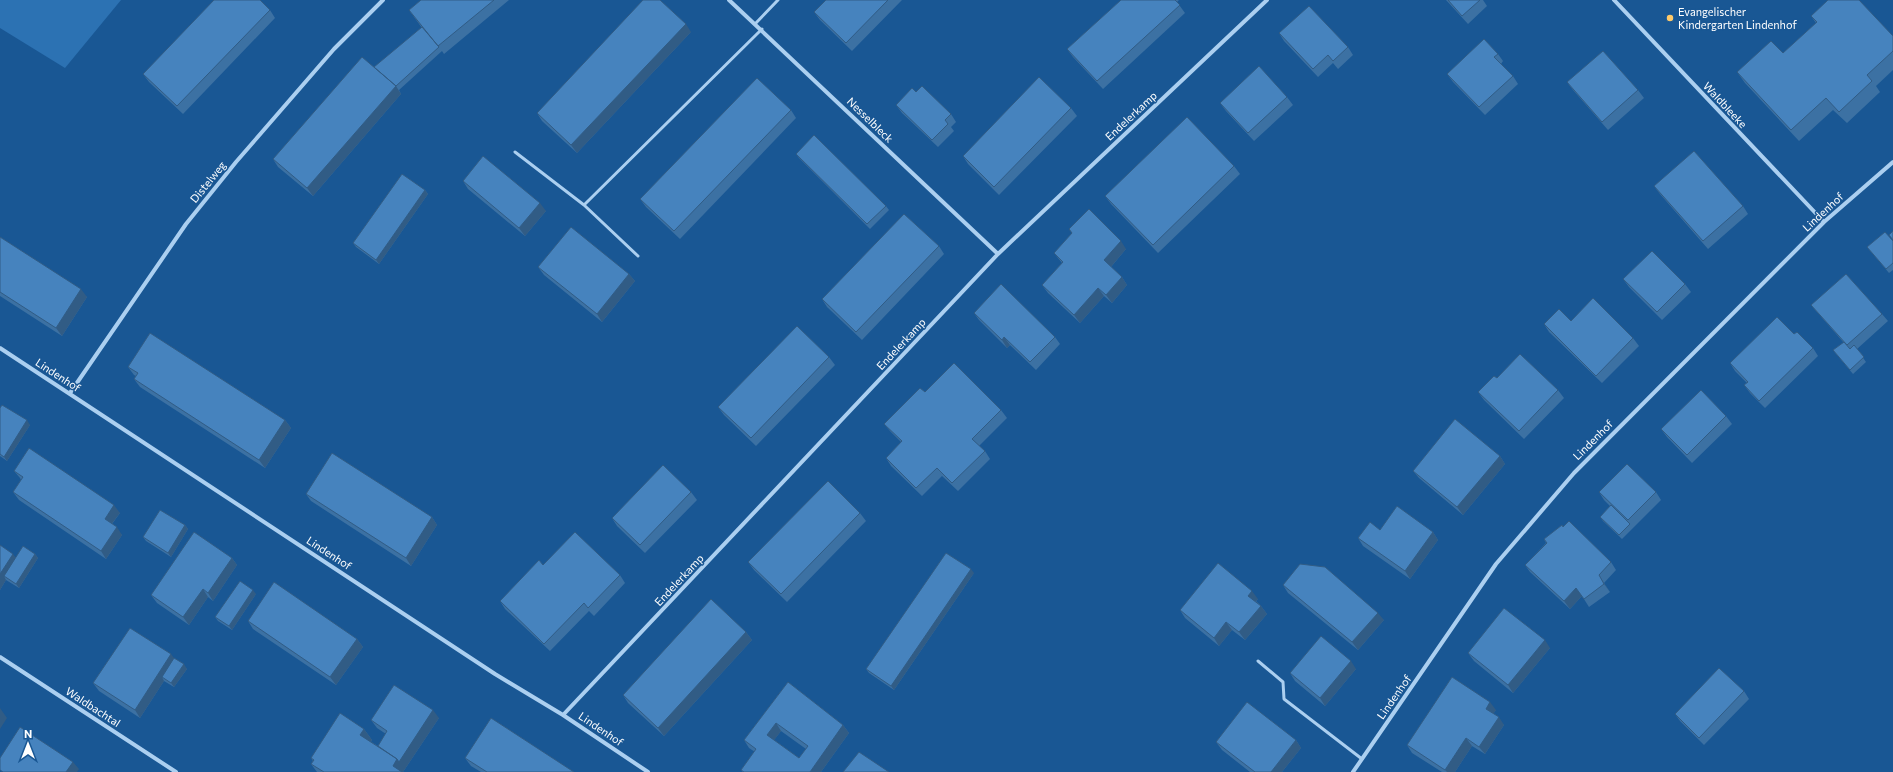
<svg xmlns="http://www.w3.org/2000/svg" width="1893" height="772" viewBox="0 0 1893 772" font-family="Commissioner,sans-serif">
<rect width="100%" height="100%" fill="#195794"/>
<path fill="#2c72b3" d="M0 0H121L65 68 0 28Z"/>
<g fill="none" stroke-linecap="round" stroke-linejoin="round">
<path stroke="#abcff0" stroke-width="3" d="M755 24 778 0
M515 152 584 205 762 29
M584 205 638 256
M1258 661 1283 682 1284 699 1362 759"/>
<path stroke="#abcff0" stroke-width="4" d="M729 0 998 254
M1614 0 1824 222
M0 348 495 674 563 715 648 772
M70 393 186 224 236 162 334 49 383 0
M0 657 176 772
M563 715 998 254 1267 0
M1353 772 1496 564 1574 473 1824 222 1893 162"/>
</g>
<path fill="#3c71a3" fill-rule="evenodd" d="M421 0H509L444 54 442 51 399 90 401 94 313 196 278 167 273 159 422 28 409 10Z
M826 0H902L852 51 820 20 814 12Z
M1121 0H1179L1177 2 1185 13 1103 89 1073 57 1067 49Z
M1446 0H1483L1487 6 1468 24Z
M270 10 275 18 183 114 149 82 143 74Z
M1811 16 1893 36V70L1876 86 1880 92 1847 123 1833 110 1799 141 1745 83 1737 72 1783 53 1816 23Z
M691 32 577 153 542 121 537 113Z
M1279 33 1348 47 1353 55 1338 69 1333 63 1318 77 1284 41Z
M1498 54 1503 61 1501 64 1513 76 1518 84 1485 115 1453 82 1447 74Z
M1567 82 1638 90 1644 98 1608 130 1573 90Z
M916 92 951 114 956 122 951 127 954 131 938 147 902 113 896 105Z
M1287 97 1293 105 1254 141 1226 111 1220 103Z
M1071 108 1077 116 999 195 968 164 963 156Z
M791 110 796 118 680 239 646 207 640 199Z
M796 154 886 206 889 210 870 229 799 158Z
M1234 166 1240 174 1158 253 1111 204 1105 196Z
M463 181 546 211 525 236 468 189Z
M1654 186 1743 206 1748 214 1708 249 1660 194Z
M425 190 428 194 379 264 356 247 353 243Z
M1893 231V270L1889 273 1867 247 1892 239Z
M0 237 87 297 62 336 0 296Z
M939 246 944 254 862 340 827 307 822 299Z
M1126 249 1111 267 1122 277 1127 285 1112 303 1104 296 1080 323 1048 293 1042 285 1062 263 1054 253Z
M538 267 629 274 635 281 602 322 544 275Z
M1623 279 1685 284 1691 292 1662 320 1629 287Z
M1811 305 1882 314 1888 321 1857 349 1866 362 1853 374 1833 350 1844 343 1817 312Z
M974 313 1055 337 1060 344 1036 370 1010 345 1007 348 979 320Z
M1571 321 1633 338 1639 346 1602 383 1549 332 1544 324Z
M1794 334 1813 348 1818 356 1765 408 1750 393 1744 385 1747 383 1735 371 1730 363Z
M829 357 835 365 756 446 724 415 718 407Z
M128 367 285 420 291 428 265 468 140 387 134 379 136 376 134 375Z
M1497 378 1558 390 1564 398 1524 439 1484 400 1478 392Z
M925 392 1001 410 1007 418 979 446 985 451 990 459 958 491 942 476 922 496 891 466 886 458 901 442 890 431 884 424Z
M0 408 30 425 7 461 0 456Z
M1726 416 1732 424 1692 463 1667 437 1661 429Z
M1500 456 1505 464 1463 515 1419 478 1413 471Z
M14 471 120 513 112 524 122 535 106 559 19 500 13 492 21 480 20 478Z
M691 492 697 500 645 553 617 526 612 518Z
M1599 492H1656L1661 500 1622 539 1603 521 1600 517 1610 506 1604 500Z
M306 494 432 517 437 525 411 566 311 501Z
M860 513 866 521 787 602 754 570 748 562Z
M185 525 188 529 171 557 146 541 143 537Z
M1380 530 1433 532 1438 540 1410 579 1363 546 1358 538Z
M1544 539 1611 562 1616 570 1604 583 1610 592 1589 607 1582 596 1570 609 1530 572 1525 565 1546 543Z
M0 545 16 558 35 554 38 558 19 588 6 580 0 590Z
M232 558 237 565 213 601 208 597 189 625 157 603 151 595Z
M543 565 620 575 625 583 594 616 589 611 550 651 505 609 500 601Z
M974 573 894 690 869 673 866 669Z
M1283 585 1384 620 1358 650 1288 593Z
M256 594 232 630 218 621 215 617Z
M1258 599 1256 601 1261 606 1267 614 1245 640 1232 630 1219 646 1185 618 1180 610Z
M248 621 357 639 363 647 336 685 253 629Z
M746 632 752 640 664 736 628 703 623 695Z
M1550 648 1513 693 1474 661 1468 653Z
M174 658 187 669 174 687 164 681 140 718 99 691 93 683Z
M1356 669 1325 706 1295 681 1290 673Z
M788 682 843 725 849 733 821 772H743L741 770 755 752 749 748 744 740ZM781 731 806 749 799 758 774 740Z
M1744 691 1749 699 1704 745 1680 721 1675 714Z
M1496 710 1493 714 1504 725 1485 754 1472 746 1455 772H1442L1412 753 1407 745Z
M439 718 403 772H317L311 764 313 761 311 758 364 729 372 740 371 742 378 746 386 734 377 728 371 720Z
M1296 740 1301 748 1282 772H1250L1222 750 1216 742Z
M465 758 574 772H481L471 766Z"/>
<path fill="#315c85" d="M686 24 691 32 577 153 571 145Z
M396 86 401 94 313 196 307 188Z
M425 190 428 194 379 264 376 260Z
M540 203 546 211 525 236 519 228Z
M1121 241 1126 249 1110 268 1104 260Z
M629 274 635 281 602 322 597 314Z
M1122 277 1127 285 1112 303 1106 295Z
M1098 288 1104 296 1080 323 1074 315Z
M81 289 87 297 62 336 56 328Z
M1004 337 1010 345 1007 348 1002 340Z
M27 420 30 425 7 461 4 457Z
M285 420 291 428 265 468 259 460Z
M1500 456 1505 464 1463 515 1457 507Z
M114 505 120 513 110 526 105 519Z
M432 517 437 525 411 566 406 558Z
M185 525 188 529 171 557 168 553Z
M117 527 122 535 106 559 101 551Z
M1433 532 1438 540 1410 579 1405 571Z
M13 554 19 562 4 576 6 580 0 590V574Z
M35 554 38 558 19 588 16 584Z
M232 558 237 565 213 601 208 593Z
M971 569 974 573 894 690 891 686Z
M1599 575 1604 583 1610 592 1604 584Z
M1576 588 1582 596 1570 609 1564 601Z
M203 589 208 597 189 625 183 617Z
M253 590 256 594 232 630 229 626Z
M1252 591 1258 599 1254 603 1248 596Z
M1261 606 1267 614 1245 640 1239 632Z
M1378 613 1384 620 1358 650 1352 642Z
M1226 622 1232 630 1219 646 1214 638Z
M746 632 752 640 664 736 658 728Z
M357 639 363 647 336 685 330 677Z
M1545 640 1550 648 1513 693 1508 685Z
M171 654 177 662 162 677 164 681 140 718 135 710Z
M1351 661 1356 669 1325 706 1320 698Z
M184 664 187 669 174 687 171 683Z
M1490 702 1496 710 1491 717 1486 709Z
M0 708 7 718 0 729Z
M433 710 439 718 403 772H397L393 766 397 759Z
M1499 717 1504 725 1485 754 1479 747Z
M776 723 781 731 772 743 767 735Z
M843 725 849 733 821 772H810Z
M364 729 372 740 368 746 360 735Z
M1466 738 1472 746 1455 772H1447L1445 770Z
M1296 740 1301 748 1282 772H1271Z
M73 762 79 769 77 772H66Z"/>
<path fill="#4683be" stroke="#315c85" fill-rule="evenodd" d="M214 0H260L270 10 177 106 143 74Z
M421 0H494L438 46 409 10Z
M643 0H660L686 24 571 145 537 113Z
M826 0H888L846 43 814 12Z
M1121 0H1175L1180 5 1097 81 1067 49Z
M1448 0H1480L1462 16Z
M1828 0H1859L1893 36V51L1867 75 1872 81 1839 112 1826 98 1791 130 1737 72 1771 41 1783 53 1817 22 1811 16Z
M1309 6 1348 47 1333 61 1328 55 1313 69 1279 33Z
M422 27 439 47 396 86 374 67Z
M1484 39 1498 54 1494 57 1513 76 1479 107 1447 74Z
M1603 51 1638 90 1602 122 1567 82Z
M362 57 396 86 307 188 273 159Z
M1259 66 1287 97 1248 133 1220 103Z
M1039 77 1071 108 994 187 963 156Z
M757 78 791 110 674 231 640 199Z
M922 86 951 114 945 120 948 124 932 140 896 105 912 88 916 92Z
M1187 117 1234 166 1153 245 1105 196Z
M814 135 886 206 867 224 796 154Z
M1694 151 1743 206 1703 241 1654 186Z
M483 156 540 203 519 228 463 181Z
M402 174 425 190 376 260 353 243Z
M1089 209 1121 241 1104 260 1122 277 1106 295 1098 288 1074 315 1042 285 1063 262 1054 253 1072 233 1069 229Z
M904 214 939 246 856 332 822 299Z
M571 227 629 274 597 314 538 267Z
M1893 231V240L1889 235Z
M1885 232 1893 241V263L1886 269 1867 247Z
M0 237 81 289 56 328 0 292Z
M1652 251 1685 284 1657 312 1623 279Z
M1846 274 1882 314 1847 345 1811 305Z
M1001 284 1055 337 1030 362 1004 337 1002 340 974 313Z
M1593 298 1633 338 1596 376 1544 324 1559 309 1571 321Z
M1777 317 1794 334 1797 332 1813 348 1759 401 1744 385 1748 382 1730 363Z
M797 326 829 357 751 438 718 407Z
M150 333 285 420 259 460 134 379 138 373 128 367Z
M1844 342 1850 349 1854 345 1864 357 1850 370 1833 350Z
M1520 354 1558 390 1519 431 1478 392 1494 376 1497 378Z
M954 363 1001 410 972 439 985 451 952 483 937 468 916 488 886 458 902 441 884 424 920 388 925 392Z
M1701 390 1726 416 1687 455 1661 429Z
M2 405 27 420 4 457 0 454V408Z
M1455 419 1500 456 1457 507 1413 471Z
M29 448 114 505 105 519 117 527 101 551 13 492 23 477 14 471Z
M332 453 432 517 406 558 306 494Z
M1627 464 1656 492 1628 520 1599 492Z
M663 465 691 492 640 545 612 518Z
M828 481 860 513 781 594 748 562Z
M1611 505 1630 524 1619 535 1600 517Z
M1397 506 1433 532 1405 571 1358 538 1370 522 1380 530Z
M160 510 185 525 168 553 143 537Z
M1569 521 1611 562 1599 575 1604 584 1584 599 1576 588 1564 601 1525 565 1547 543 1544 539 1562 525 1563 527Z
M194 532 232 558 208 593 203 589 183 617 151 595Z
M575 532 620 575 588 608 584 603 544 644 500 601 539 560 543 565Z
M0 545 13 554 0 574Z
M23 546 35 554 16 584 4 576Z
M946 553 971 569 891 686 866 669Z
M1218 563 1252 591 1248 596 1261 606 1239 632 1226 622 1214 638 1180 610Z
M1300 564 1325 567 1378 613 1352 642 1283 585Z
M240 581 253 590 229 626 215 617Z
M274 582 357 639 330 677 248 621Z
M711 599 746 632 658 728 623 695Z
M1504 608 1545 640 1508 685 1468 653Z
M130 628 171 654 135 710 93 683Z
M1321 636 1351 661 1320 698 1290 673Z
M174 658 184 664 171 683 162 677Z
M1719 668 1744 691 1699 738 1675 714Z
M1452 677 1490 702 1486 709 1499 717 1479 747 1466 738 1445 770 1407 745Z
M788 682 843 725 810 772H744L741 770 756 749 744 740ZM776 723 808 746 799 758 767 735Z
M394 685 433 710 399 762 397 759 378 746 387 731 371 720Z
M1247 702 1296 740 1271 772H1255L1216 742Z
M340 713 364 729 360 735 397 759 393 766 402 772H324L311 764 314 760 311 758Z
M491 718 574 772H487L465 758Z
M20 727 73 762 66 772H3L0 770V758Z
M859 752 889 772H843Z"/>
<circle fill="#ffca6a" stroke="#195794" stroke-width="1.5" cx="1670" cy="18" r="4"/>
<g text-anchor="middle" stroke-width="3" stroke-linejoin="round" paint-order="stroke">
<g font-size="11" fill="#fff" stroke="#195794" text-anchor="start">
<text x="1678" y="16">Evangelischer<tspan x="1678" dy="13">Kindergarten Lindenhof</tspan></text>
</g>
<g font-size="11" fill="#fff" stroke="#195794">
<text transform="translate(1725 105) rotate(47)" y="4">Waldbleeke</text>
<text transform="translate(1131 116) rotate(-43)" y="4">Endelerkamp</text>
<text transform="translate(870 120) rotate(44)" y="4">Nesselbleck</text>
<text transform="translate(208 182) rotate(-51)" y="4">Distelweg</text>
<text transform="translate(1823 212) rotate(-43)" y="4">Lindenhof</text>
<text transform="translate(901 344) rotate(-47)" y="4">Endelerkamp</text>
<text transform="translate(58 375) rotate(33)" y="4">Lindenhof</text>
<text transform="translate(1593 440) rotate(-45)" y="4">Lindenhof</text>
<text transform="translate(329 553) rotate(33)" y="4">Lindenhof</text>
<text transform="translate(679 580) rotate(-47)" y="4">Endelerkamp</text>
<text transform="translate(1394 697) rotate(-55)" y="4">Lindenhof</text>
<text transform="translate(93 707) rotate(33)" y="4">Waldbachtal</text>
<text transform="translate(601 729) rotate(34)" y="4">Lindenhof</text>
</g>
</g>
<g transform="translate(28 744)" stroke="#195794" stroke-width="3" paint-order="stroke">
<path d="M0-3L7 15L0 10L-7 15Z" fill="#ffffff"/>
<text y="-6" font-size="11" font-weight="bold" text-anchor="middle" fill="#ffffff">N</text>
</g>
</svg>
